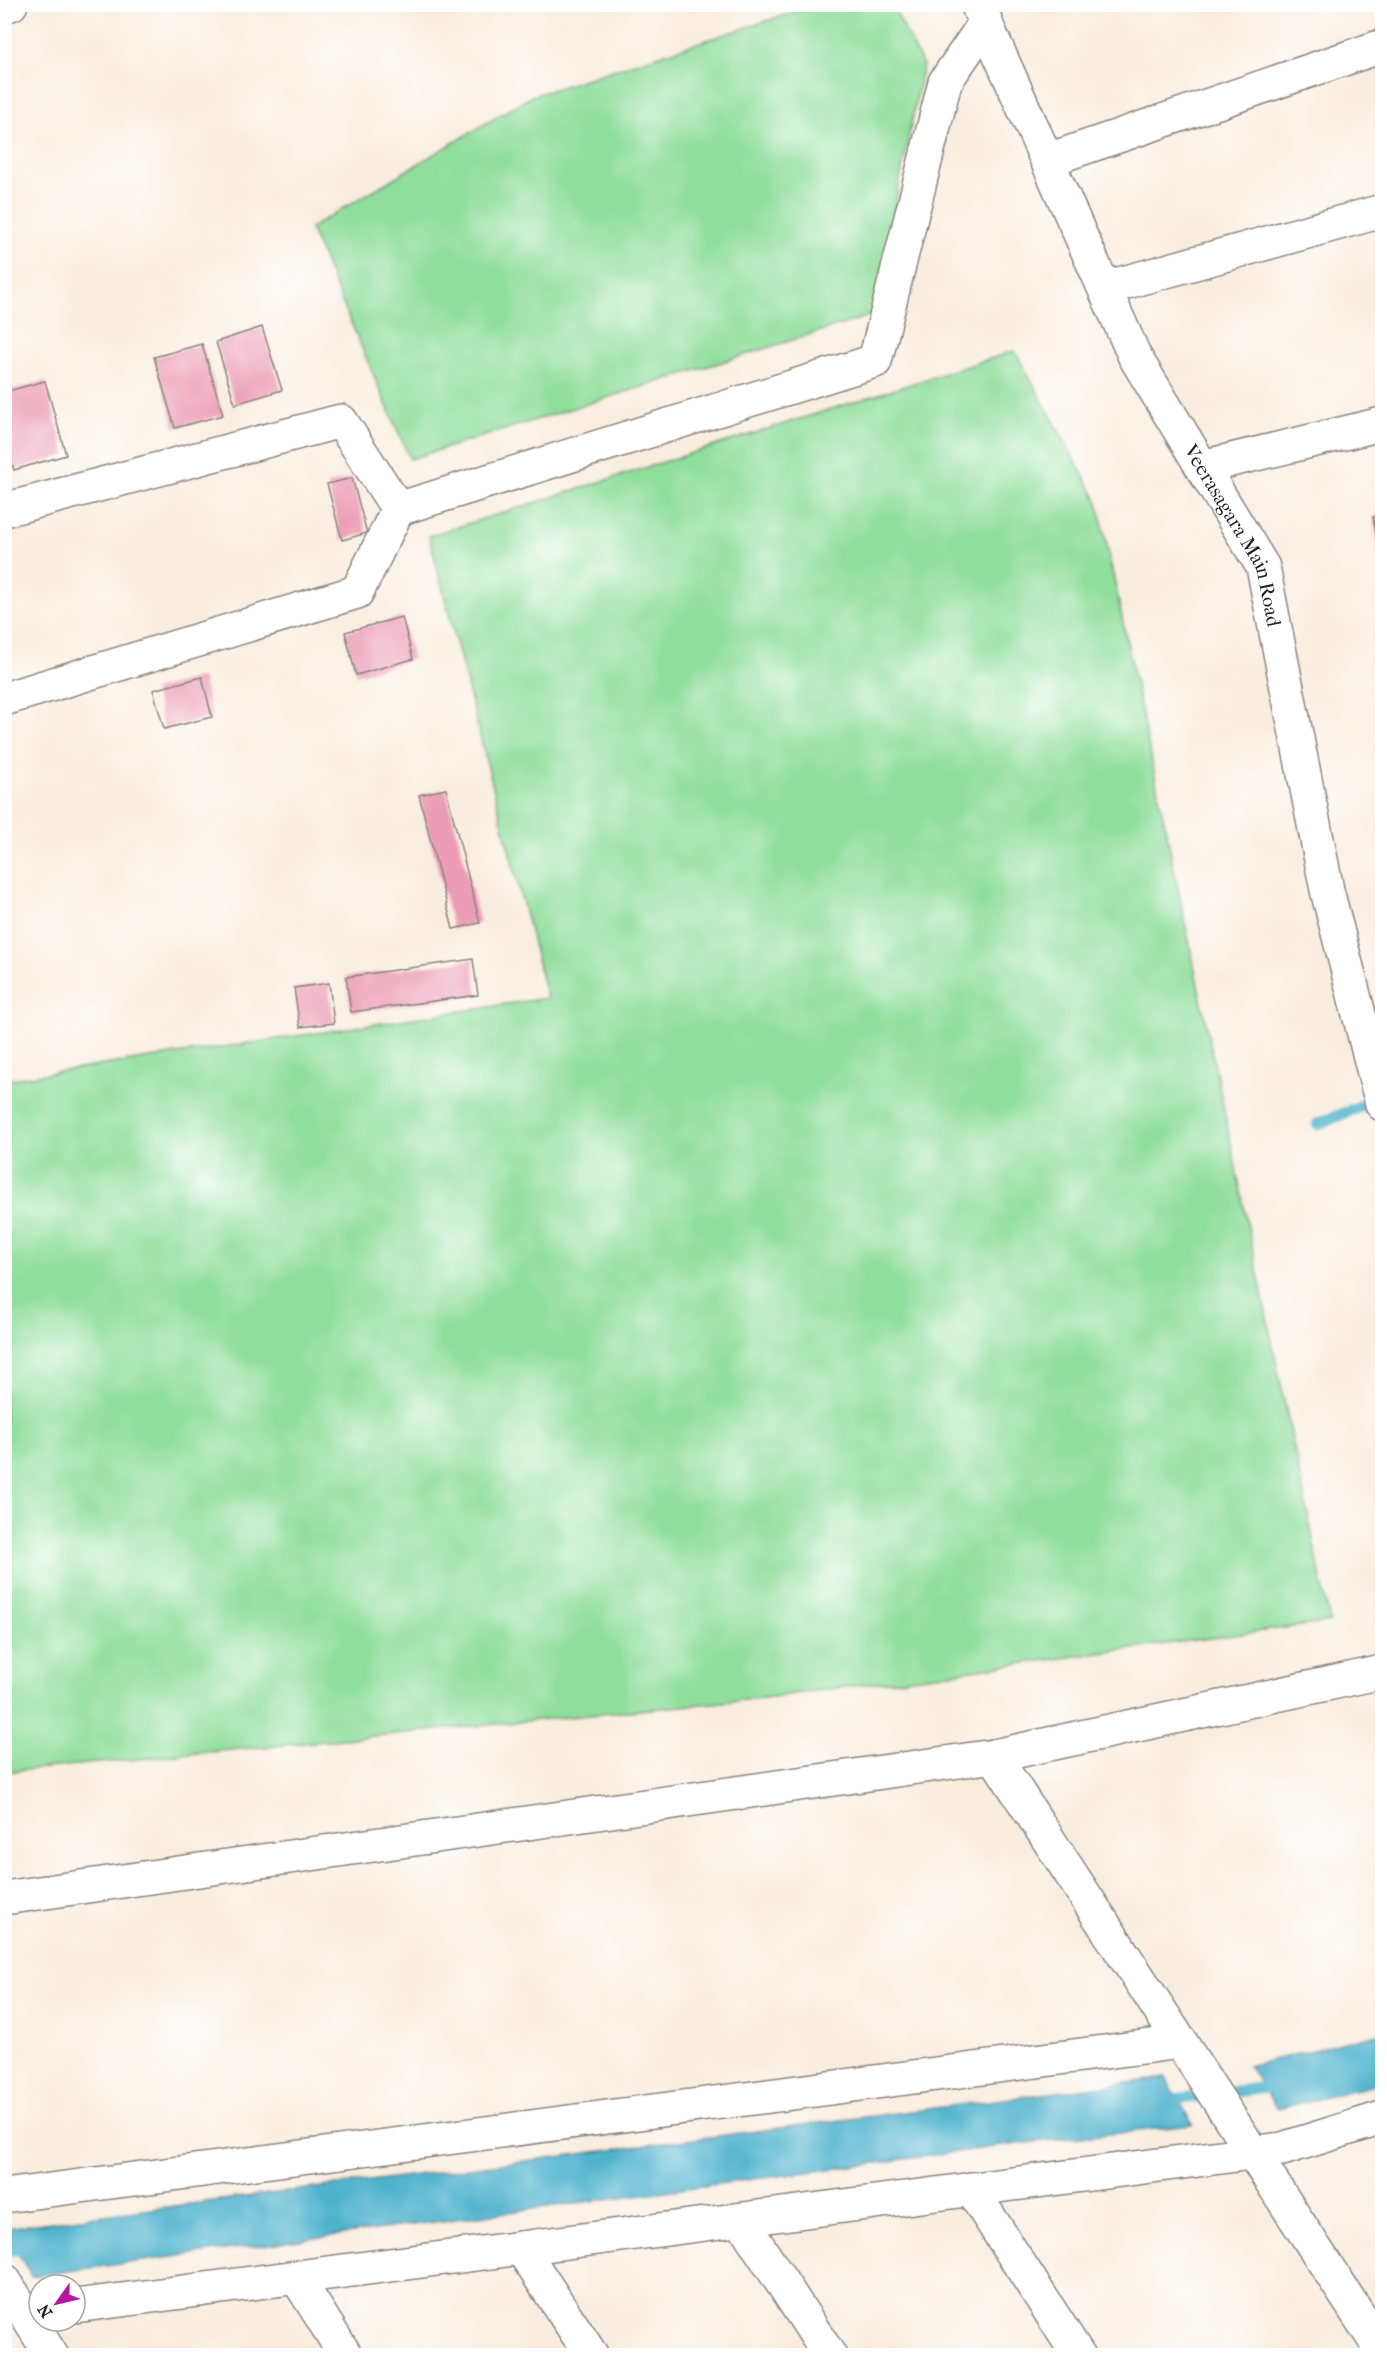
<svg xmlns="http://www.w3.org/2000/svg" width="1387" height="2360" viewBox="0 0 1387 2360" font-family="'IM FELL French Canon',serif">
<rect width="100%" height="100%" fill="#fff"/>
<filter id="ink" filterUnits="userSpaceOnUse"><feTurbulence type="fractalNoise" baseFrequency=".0167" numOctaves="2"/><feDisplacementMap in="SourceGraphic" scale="12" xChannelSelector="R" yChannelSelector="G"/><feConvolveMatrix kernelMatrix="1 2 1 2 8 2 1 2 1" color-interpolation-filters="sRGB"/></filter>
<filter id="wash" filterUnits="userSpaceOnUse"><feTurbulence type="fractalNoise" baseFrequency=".008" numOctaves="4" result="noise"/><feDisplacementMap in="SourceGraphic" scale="24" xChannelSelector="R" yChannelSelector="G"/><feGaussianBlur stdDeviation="1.35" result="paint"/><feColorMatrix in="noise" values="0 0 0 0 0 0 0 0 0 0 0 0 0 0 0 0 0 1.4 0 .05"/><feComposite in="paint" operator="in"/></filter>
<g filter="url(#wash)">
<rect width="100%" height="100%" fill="#f9eddf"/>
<path fill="#90de9c" stroke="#567d5c" stroke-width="1.5" d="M816 5H892L923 65 873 315 410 459 310 228 532 96Z
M1015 351 1098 502 1330 1622 764 1698 5 1772V1080L547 998 429 536Z"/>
<path fill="#4fb3ce" stroke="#366875" stroke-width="1.5" d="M1382 2033V2083L1278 2109 1248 2066Z
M1166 2078 1193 2125 1017 2144 31 2276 5 2231V2228Z"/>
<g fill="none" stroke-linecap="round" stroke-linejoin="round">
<path stroke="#4fb3ce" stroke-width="12" d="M1318 1124 1361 1106
M1163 2101 1277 2086
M4 2251 30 2248"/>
</g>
<g id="blocks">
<path fill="#ec9cb6" d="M262 327 282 390 235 404 216 342Z
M202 344 223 415 175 428 154 357Z
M45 381 66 455 14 470 4 438V392Z
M352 478 367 533 342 540 327 484Z
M1382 515V559H1381L1373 517Z
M402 617 413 659 356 675 345 632Z
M202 677 212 717 164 729 153 690Z
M446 789 480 923 453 929 419 795Z
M473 959 478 995 351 1012 346 977Z
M329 983 334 1023 300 1027 294 988Z"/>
</g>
</g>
<g filter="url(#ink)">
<use href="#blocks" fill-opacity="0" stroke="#8a847e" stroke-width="1.5"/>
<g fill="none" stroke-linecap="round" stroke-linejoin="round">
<defs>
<g id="minor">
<path d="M4 6 11 4"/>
<path id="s1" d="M978 6 1135 357 1263 567 1327 890 1382 1104"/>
<path d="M1048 160 1382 46"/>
<path d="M1105 288 1382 211"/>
<path d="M1202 467 1382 424"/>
<path d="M4 510 341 421 398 509 875 361 945 82 986 22"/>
<path d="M4 699 357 592 398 509"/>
<path d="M994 1756 1382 2351"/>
<path d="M4 1898 994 1756 1382 1672"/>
<path d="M971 2189 1079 2356"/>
<path d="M4 2196 1181 2042"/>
<path d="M741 2220 830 2356"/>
<path d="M521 2248 592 2356"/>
<path d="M297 2278 346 2356"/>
<path d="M4 2280 52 2356"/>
<path d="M75 2306 1282 2149 1382 2118"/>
</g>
</defs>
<use href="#minor" stroke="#8a847e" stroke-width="36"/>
<use href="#minor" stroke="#fff" stroke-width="33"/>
</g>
</g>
<g text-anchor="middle" stroke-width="4.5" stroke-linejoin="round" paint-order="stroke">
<g font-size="20" fill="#1c1c1c" stroke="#fff">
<text dy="7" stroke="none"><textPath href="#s1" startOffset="590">Veerasagara Main Road</textPath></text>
</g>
</g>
<rect width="1387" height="2360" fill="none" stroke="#fff" stroke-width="24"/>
<g transform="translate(57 2303) rotate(236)"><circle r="28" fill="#ffffff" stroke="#a4a4a4" stroke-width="1.5"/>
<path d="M0-4.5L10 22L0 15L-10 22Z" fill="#b5179e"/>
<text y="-9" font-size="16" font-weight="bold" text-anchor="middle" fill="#1c1c1c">N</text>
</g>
</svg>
